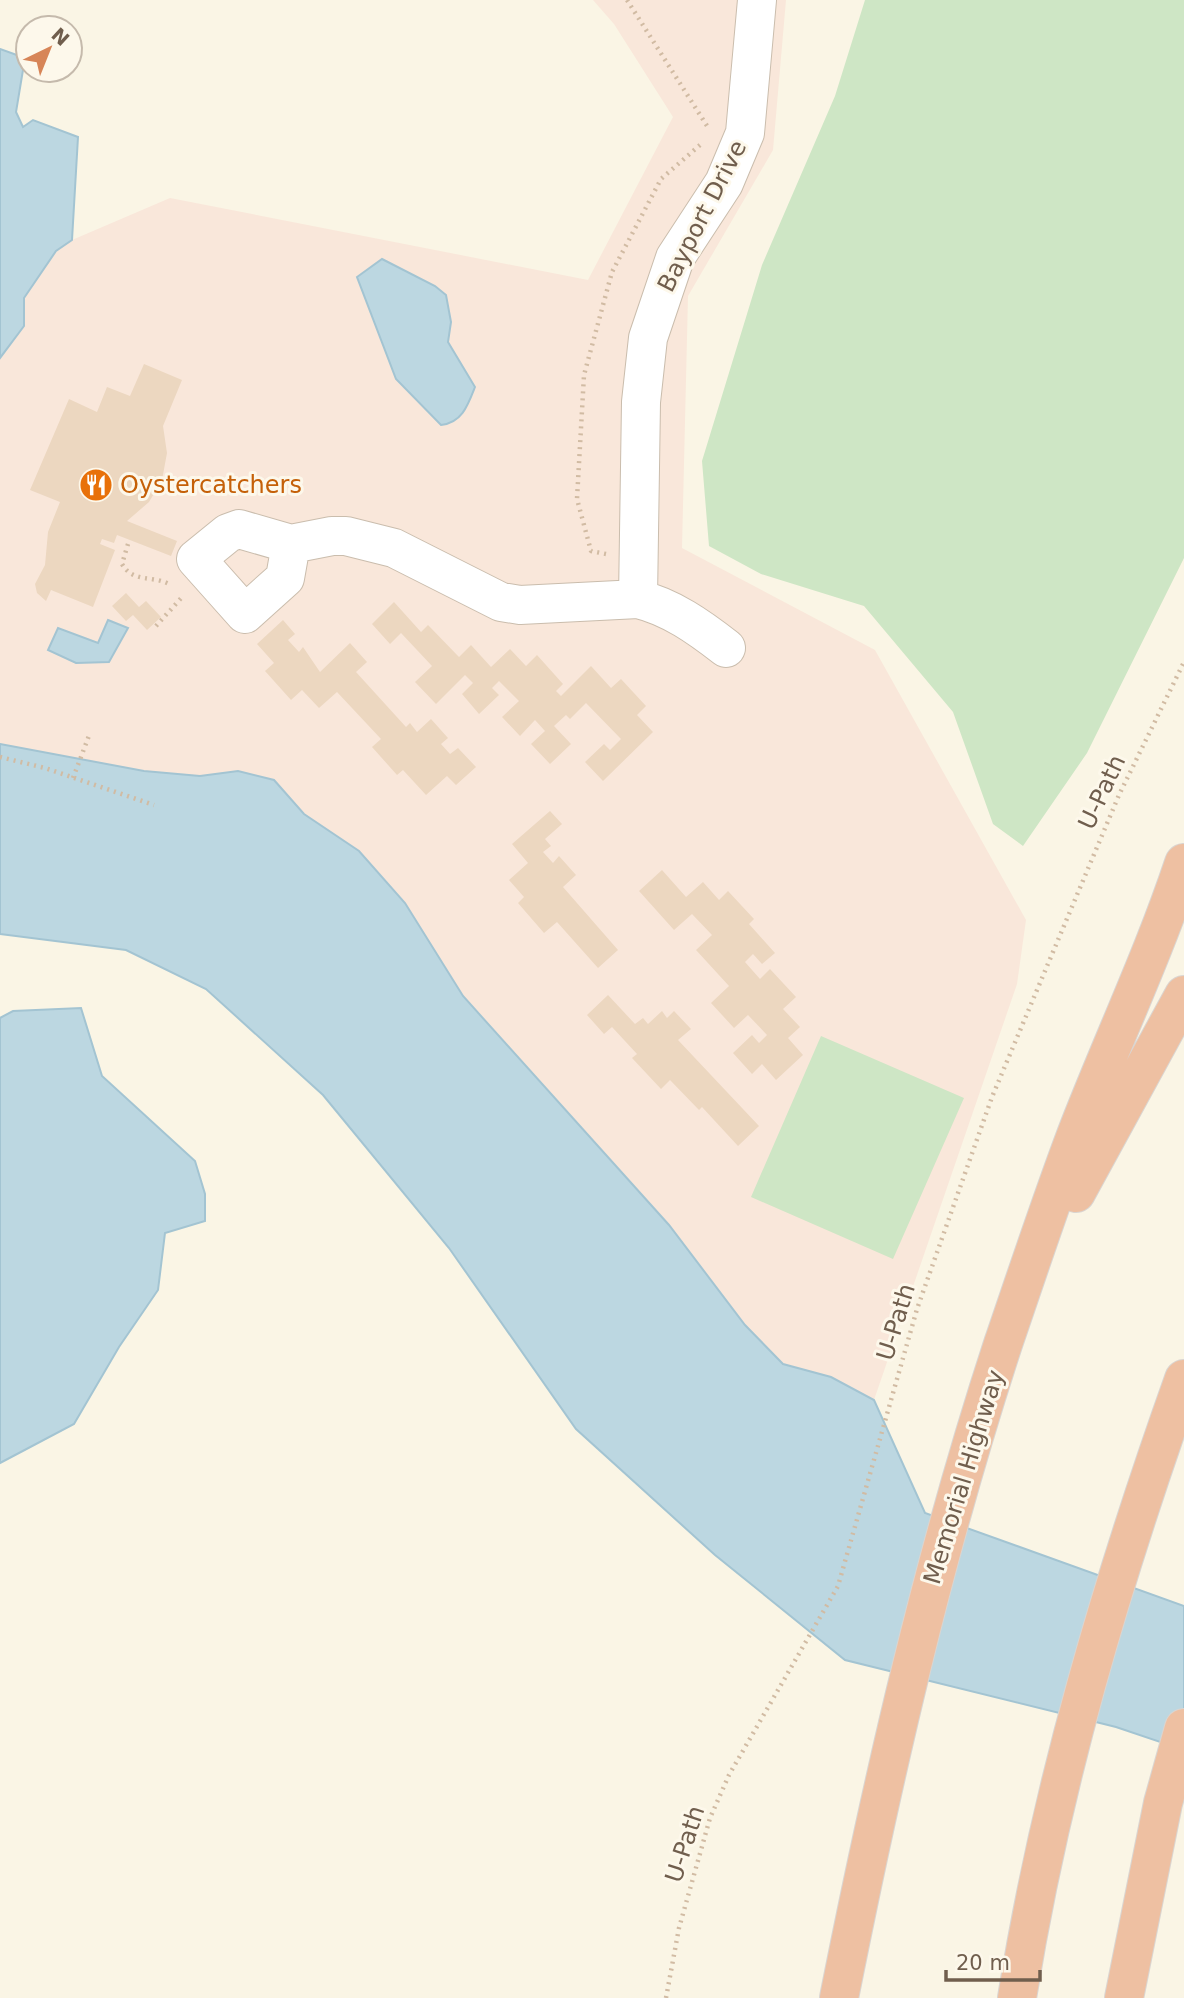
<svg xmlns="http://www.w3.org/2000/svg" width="1184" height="1998" viewBox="0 0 1184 1998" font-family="'DejaVu Sans',sans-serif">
<rect width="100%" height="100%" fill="#faf5e5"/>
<path fill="#f9e7da" d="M593 0H786L773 150 688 296 682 548 875 650 1026 920 1017 984 874 1400 831 1377 783 1364 745 1325 669 1225 463 996 405 903 359 851 304 814 291 801 238 771 200 776 144 771 0 744V358L24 326V298L56 251 72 240 170 198 588 280 673 117 614 24Z"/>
<path fill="#cee6c5" d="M865 0H1184V558L1087 753 1023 846 993 824 953 712 864 606 761 574 709 546 702 461 762 265 835 96Z
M821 1036 964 1098 893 1259 751 1197Z"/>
<path fill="#bcd7e1" stroke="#a3c4d2" stroke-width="2" d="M0 49 25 58 16 112 23 127 33 120 78 137 72 240 56 251 24 298V326L0 358Z
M382 259 435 286 446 295 451 322 448 342 475 387C468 405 462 423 441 425L396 379 357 277Z
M108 620 128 628 109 662 76 663 48 650 58 628 98 643Z
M0 744 144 771 200 776 238 771 274 780 304 814 359 851 405 903 463 996 669 1225 745 1325 783 1364 831 1377 874 1400 925 1513 1184 1606V1750L1116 1727 845 1660 715 1555 576 1429 449 1248 323 1095 206 989 126 950 0 934Z
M81 1008 102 1076 195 1161 205 1194V1221L165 1233 158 1290 119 1347 74 1424 0 1463V1018L13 1011Z"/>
<path fill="#ecd7c0" d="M144 364 182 380 163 426 167 453 162 480 149 502 127 521 177 541 171 556 117 535 114 543 102 539 100 544 115 550 93 607 51 590 46 601 37 593 35 584 45 565 48 532 60 502 30 490 69 399 97 412 107 387 130 396Z
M126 593 139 607 146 601 161 617 147 630 133 615 126 621 112 606Z
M394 602 421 632 428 625 459 657 471 645 491 667 510 649 526 666 537 655 563 684 556 691 561 696 591 666 611 688 621 679 646 706 637 715 653 732 603 781 585 762 604 744 610 750 621 739 586 703 570 719 566 715 554 726 571 744 550 764 531 744 545 731 535 720 520 736 502 717 519 701 499 681 492 688 499 695 479 714 462 694 473 683 465 675 436 704 415 682 432 666 401 633 390 644 372 624Z
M283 620 295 634 288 640 299 652 303 647 320 672 350 643 367 662 356 672 406 727 410 723 417 732 431 719 448 738 441 744 450 754 458 748 476 767 456 785 447 776 426 795 403 770 397 775 372 747 381 739 337 692 319 708 302 690 291 700 265 671 274 663 257 644Z
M550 811 562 824 545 839 551 846 543 852 553 863 559 856 576 875 563 887 618 950 598 968 557 922 544 933 518 903 524 897 509 880 528 863 512 844Z
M662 870 686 897 703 882 719 900 728 891 754 919 749 924 775 953 762 964 753 954 745 962 760 979 770 969 796 997 783 1009 800 1027 788 1038 803 1055 776 1080 762 1064 752 1074 733 1053 752 1035 759 1043 767 1035 748 1015 734 1028 711 1003 729 986 696 950 712 935 692 914 674 930 639 891Z
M608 995 635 1024 643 1018 648 1024 662 1011 667 1018 674 1011 691 1029 678 1040 759 1126 738 1146 702 1107 699 1110 670 1080 661 1089 632 1058 637 1054 612 1027 604 1034 587 1015Z"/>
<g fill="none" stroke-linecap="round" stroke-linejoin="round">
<defs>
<path id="minor" d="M291 544 285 578 245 614 196 559 228 533 239 529 291 544 332 536H346L394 548 501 602 520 605 638 599C671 607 699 627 726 648
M638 599 641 402 648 338 675 258 724 183 745 133 757 0"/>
<path id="highway" d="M1076 1193 1184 995
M839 1998C883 1777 933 1558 1003 1344 1027 1274 1050 1204 1076 1135 1111 1044 1153 956 1184 863
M1017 1998C1051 1786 1112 1581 1184 1379
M1124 1998 1163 1803 1184 1728"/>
</defs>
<use href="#minor" stroke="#cabdad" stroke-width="40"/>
<use href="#highway" stroke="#dad5d1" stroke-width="40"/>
<path stroke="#d1bba3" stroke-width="4.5" stroke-dasharray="2 5" stroke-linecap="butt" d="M627 0 709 129
M128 544 122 564C133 583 151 575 169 584
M606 554 591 551 577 499 584 375 612 272 661 179 700 145
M156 626 183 596
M0 757 45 768 154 805
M73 778 90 733
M666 1998 679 1928 710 1818 729 1775 838 1586 917 1309 992 1097 1119 795 1184 662"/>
<use href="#minor" stroke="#fff" stroke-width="38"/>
<use href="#highway" stroke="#eec0a2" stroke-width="38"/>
</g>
<defs>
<symbol id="restaurant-disc" viewBox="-11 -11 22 22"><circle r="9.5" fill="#e8710a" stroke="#fdf8eb"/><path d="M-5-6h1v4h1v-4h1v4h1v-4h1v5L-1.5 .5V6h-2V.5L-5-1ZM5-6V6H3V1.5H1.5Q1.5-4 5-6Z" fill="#fff"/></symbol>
</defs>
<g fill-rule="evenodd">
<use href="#restaurant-disc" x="77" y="466" width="38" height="38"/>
</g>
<g text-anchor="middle" stroke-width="6" stroke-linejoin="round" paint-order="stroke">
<g font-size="24" fill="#705e4d" stroke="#fdf8eb">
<text transform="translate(702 216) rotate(-63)" y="8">Bayport Drive</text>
<text transform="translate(1102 792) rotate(-65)" y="8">U-Path</text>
<text transform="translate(896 1322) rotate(-73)" y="8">U-Path</text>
<text transform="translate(964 1477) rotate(-73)" y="8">Memorial Highway</text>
<text transform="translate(685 1844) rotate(-72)" y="8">U-Path</text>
</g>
<g font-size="24" fill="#c56008" stroke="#fdf8eb" text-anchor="start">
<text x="120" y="493">Oystercatchers</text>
</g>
</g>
<g transform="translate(49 49) rotate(43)"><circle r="33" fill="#fdf8eb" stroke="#c5baac" stroke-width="2"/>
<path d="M0-5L12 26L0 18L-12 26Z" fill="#d78557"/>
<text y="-10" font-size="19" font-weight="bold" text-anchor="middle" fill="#705e4d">N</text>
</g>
<path d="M946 1970v10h94v-10" fill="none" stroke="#705e4d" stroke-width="3.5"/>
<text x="956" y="1970" font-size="21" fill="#705e4d" stroke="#fdf8eb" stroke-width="5" paint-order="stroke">20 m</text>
</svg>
